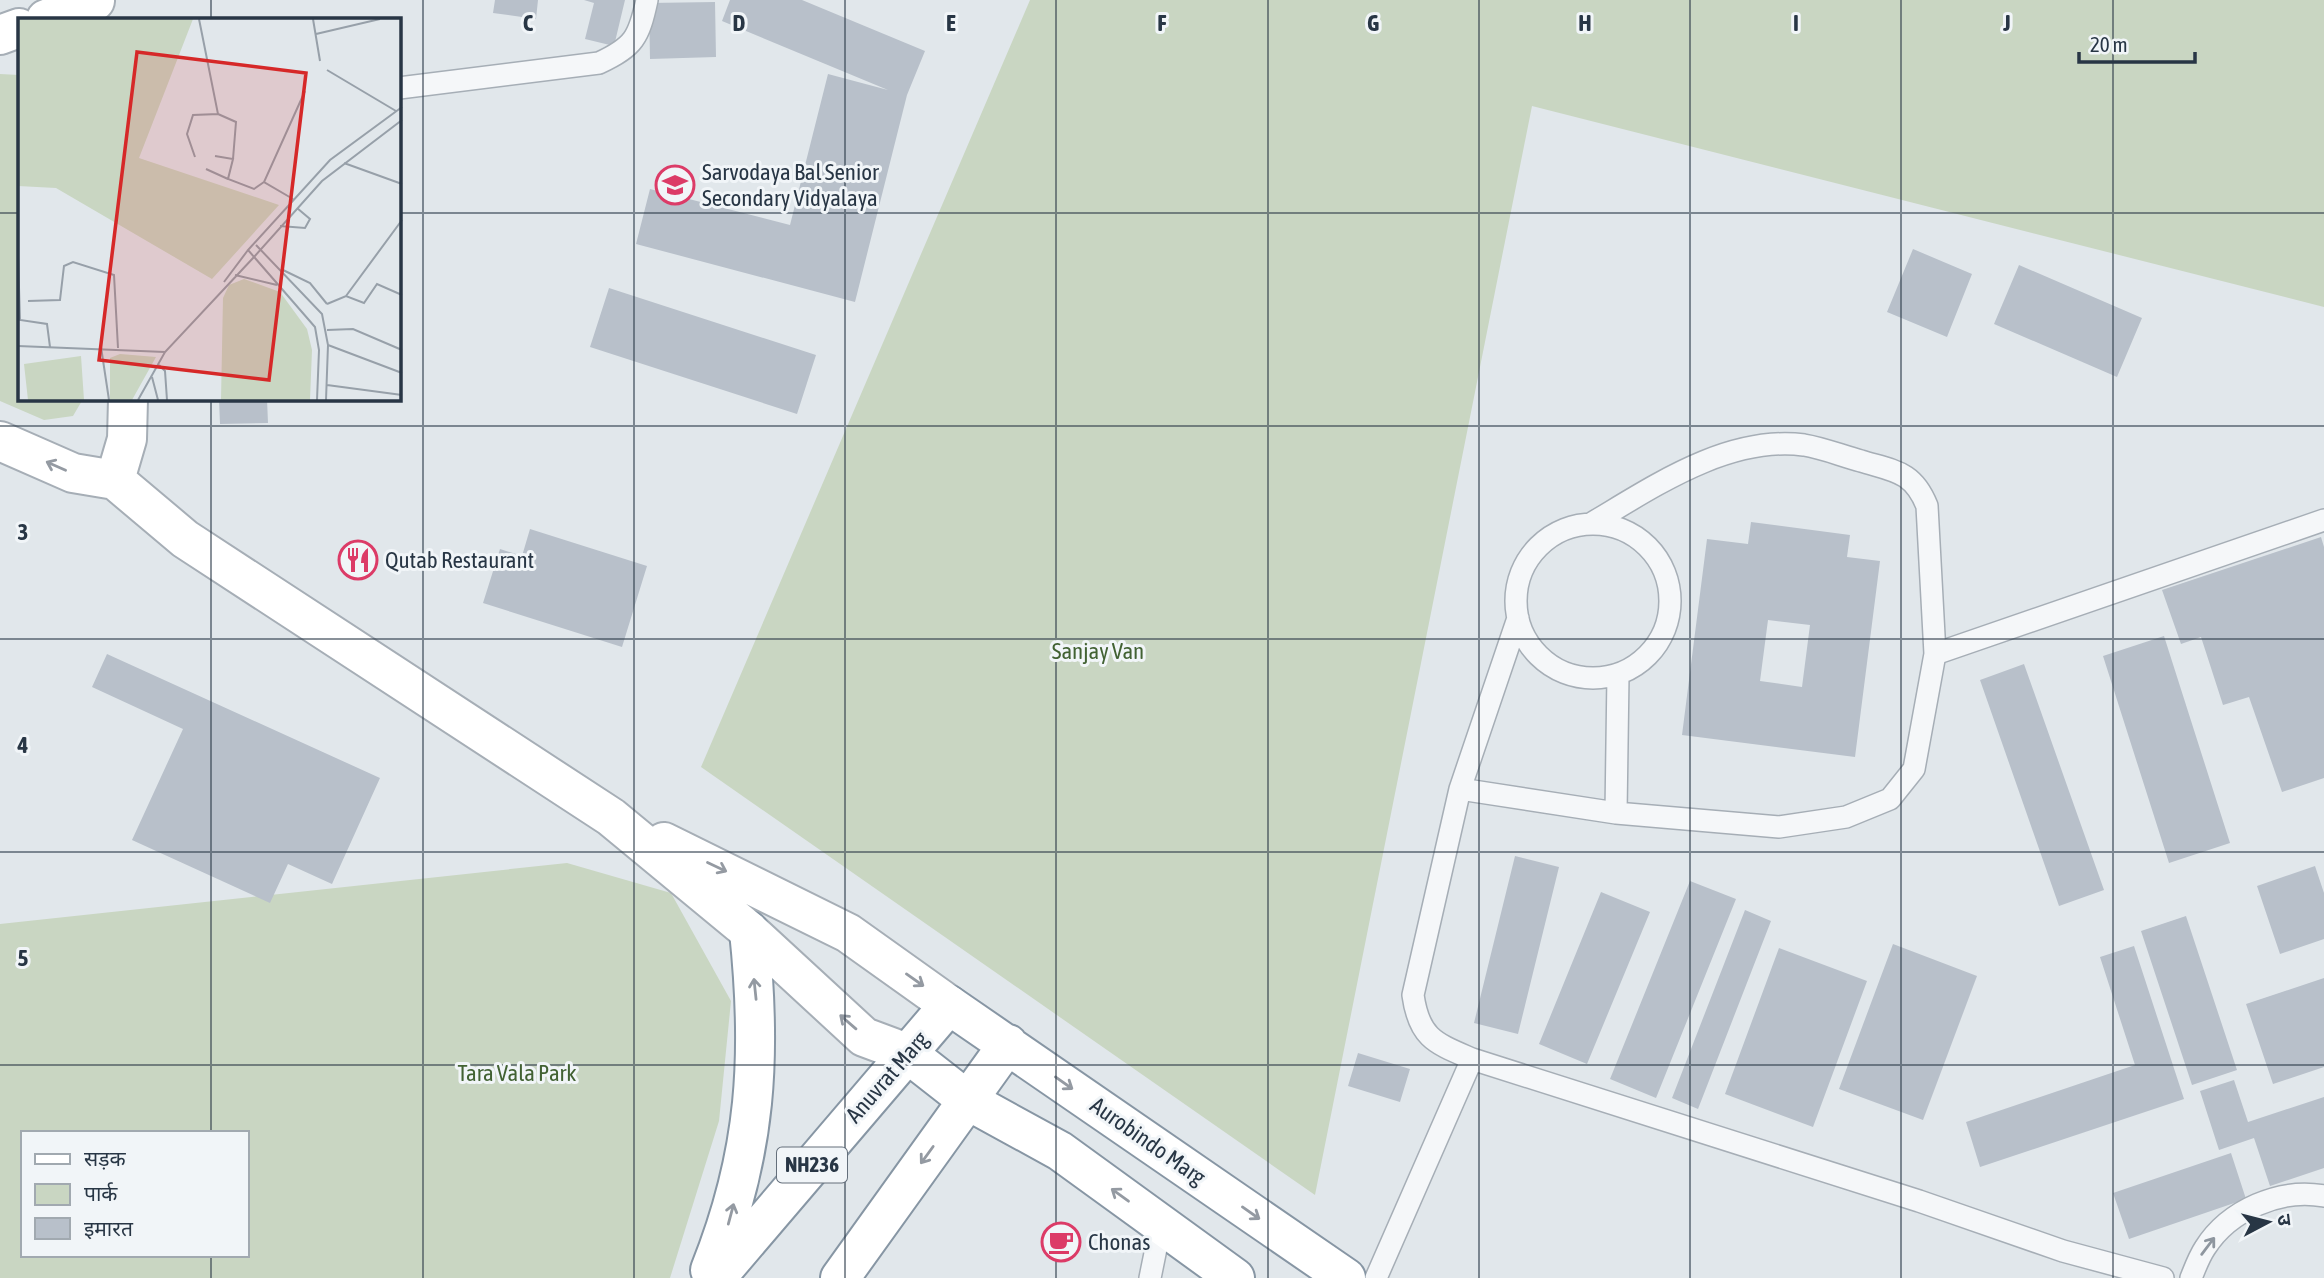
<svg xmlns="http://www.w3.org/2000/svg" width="2324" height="1278" viewBox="0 0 2324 1278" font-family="'Asap Condensed','Noto Sans Devanagari',sans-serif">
<rect width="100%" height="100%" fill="#e1e7eb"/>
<path fill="#c9d6c2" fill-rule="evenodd" d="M1030 0H2324V307L1532 106 1315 1195 701 767Z
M0 74 19 75V399H83L73 416 44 420 0 401Z
M567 863 671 893 731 1001 719 1121 670 1278H0V924ZM23 1133H247V1255H23Z"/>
<path fill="#b8c0ca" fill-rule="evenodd" d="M495 0H538L536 19 493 13Z
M584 0H625L614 46 585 39 594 3Z
M730 0H802L925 51 907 95 855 302 636 244 650 189 790 225 828 74 888 90 722 21Z
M715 2 716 57 650 59 649 3Z
M1913 249 1972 274 1947 337 1887 312Z
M2019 265 2142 318 2117 377 1994 324Z
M609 288 816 355 797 414 590 347Z
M219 399H267L268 423 220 424Z
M1751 522 1850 535 1847 557 1880 561 1855 757 1682 735 1707 539 1748 544ZM1768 620 1810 625 1802 687 1760 681Z
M530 529 647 566 622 647 483 603 500 549 522 556Z
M2321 537 2324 547V778L2282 792 2249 697 2223 705 2201 637 2181 644 2162 590Z
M2164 636 2230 843 2169 863 2103 656Z
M107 654 380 778 332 884 288 864 270 903 132 840 183 729 92 687Z
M2024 664 2104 890 2059 906 1980 680Z
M1515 856 1559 867 1518 1034 1474 1023Z
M2315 866 2324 893V939L2280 954 2257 886Z
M1690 881 1736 899 1656 1098 1610 1079Z
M1601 892 1650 912 1587 1064 1539 1044Z
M1745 910 1771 921 1698 1109 1672 1098Z
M2186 916 2237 1070 2192 1085 2141 931Z
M1893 944 1977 976 1923 1120 1839 1089Z
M2134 946 2184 1099 1980 1167 1966 1122 2135 1065 2100 957Z
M1779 948 1867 981 1813 1127 1725 1094Z
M2324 978V1067L2273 1084 2246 1004Z
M1358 1053 1410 1069 1400 1102 1348 1086Z
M2234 1080 2248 1122 2324 1097V1168L2270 1186 2254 1138 2219 1150 2200 1091Z
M2231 1153 2246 1199 2129 1239 2113 1193Z"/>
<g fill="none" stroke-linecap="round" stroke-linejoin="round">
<defs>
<path id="lane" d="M399 88 599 63C634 47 639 37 647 0
M1592 523C1653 487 1728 435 1804 445 1823 448 1842 456 1861 461 1894 471 1913 471 1927 506L1935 654 2324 520
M1516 601a77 77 0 1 1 154 0a77 77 0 1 1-154 0Z
M1460 789 1518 618
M1616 813 1779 827 1846 817 1890 799 1914 769 1935 654
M1472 1059C1435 1043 1419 1038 1413 995L1460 789 1616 813 1618 675
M1150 1278 1161 1224
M1376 1278 1472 1059 1919 1201 2063 1251 2163 1278
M2191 1278C2195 1268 2199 1257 2205 1248 2229 1210 2280 1188 2324 1196"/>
<path id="secondary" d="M46 19 95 1
M0 35 19 28
M0 441 73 473 115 480 185 539 611 817 749 931 864 1037 907 1053
M115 480 127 439 128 399
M664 842 848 933 949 1005"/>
<path id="highway" d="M907 1053 967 1100 1060 1151 1235 1278
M710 1270C757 1153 762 1055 749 931
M716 1278 949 1005 1346 1278
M840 1278 1008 1044"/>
</defs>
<use href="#lane" stroke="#a6aeb6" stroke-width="24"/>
<use href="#secondary" stroke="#a6aeb6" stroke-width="42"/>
<use href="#highway" stroke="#8796a4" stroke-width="42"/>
<use href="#lane" stroke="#f5f7f9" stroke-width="21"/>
<use href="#secondary" stroke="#fff" stroke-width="38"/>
<use href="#highway" stroke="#fff" stroke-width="38"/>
</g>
<defs><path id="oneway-shaft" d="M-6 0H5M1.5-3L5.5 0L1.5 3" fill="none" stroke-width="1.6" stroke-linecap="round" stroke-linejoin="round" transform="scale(1.75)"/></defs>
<g stroke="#949aa2">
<use href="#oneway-shaft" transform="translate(56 466) rotate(-156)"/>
<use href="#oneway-shaft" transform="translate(717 867) rotate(25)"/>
<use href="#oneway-shaft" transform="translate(915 980) rotate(35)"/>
<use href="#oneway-shaft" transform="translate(755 989) rotate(-96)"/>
<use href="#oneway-shaft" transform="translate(848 1022) rotate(-139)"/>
<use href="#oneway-shaft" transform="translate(1064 1083) rotate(35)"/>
<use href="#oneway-shaft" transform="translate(927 1155) rotate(126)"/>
<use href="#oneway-shaft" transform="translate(1120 1195) rotate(-144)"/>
<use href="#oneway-shaft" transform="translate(1251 1213) rotate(35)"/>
<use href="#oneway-shaft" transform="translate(731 1214) rotate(-75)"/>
</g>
<use stroke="#8e969f" href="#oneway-shaft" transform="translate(2208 1246) rotate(-53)"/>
<path fill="none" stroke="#283645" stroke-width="2" stroke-opacity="0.55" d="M211 0V19M423 0V1278M634 0V1278M845 0V1278M1056 0V1278M1268 0V1278M1479 0V1278M1690 0V1278M1901 0V1278M2113 0V1278M0 213H19M399 213H2324M211 399V1133M0 426H2324M0 639H2324M0 852H2324M0 1065H2324M211 1255V1278"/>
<defs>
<symbol id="school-ring" viewBox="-11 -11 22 22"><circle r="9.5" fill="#f1f5f8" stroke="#dc3b67" stroke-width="1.5"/><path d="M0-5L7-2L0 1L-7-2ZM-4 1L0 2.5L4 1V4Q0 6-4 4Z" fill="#dc3b67"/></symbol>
<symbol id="restaurant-ring" viewBox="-11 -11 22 22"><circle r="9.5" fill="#f1f5f8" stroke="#dc3b67" stroke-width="1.5"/><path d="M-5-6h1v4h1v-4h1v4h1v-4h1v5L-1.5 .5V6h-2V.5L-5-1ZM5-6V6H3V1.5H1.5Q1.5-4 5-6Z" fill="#dc3b67"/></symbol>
<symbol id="cafe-ring" viewBox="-11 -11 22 22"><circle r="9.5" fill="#f1f5f8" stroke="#dc3b67" stroke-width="1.5"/><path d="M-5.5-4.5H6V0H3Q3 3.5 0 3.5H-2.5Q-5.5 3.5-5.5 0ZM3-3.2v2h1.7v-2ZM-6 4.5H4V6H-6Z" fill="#dc3b67"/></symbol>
</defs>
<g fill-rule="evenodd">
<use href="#school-ring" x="653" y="163" width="44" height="44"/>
<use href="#restaurant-ring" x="336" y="538" width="44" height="44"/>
<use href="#cafe-ring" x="1039" y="1220" width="44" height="44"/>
</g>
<g text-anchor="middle" stroke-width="6" stroke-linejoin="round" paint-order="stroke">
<rect fill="#f1f5f8" stroke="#646f7b" stroke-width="2" x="777" y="1147.5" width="70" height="35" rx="5"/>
<g font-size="21" font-weight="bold" fill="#283645">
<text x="812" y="1172">NH236</text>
</g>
<g font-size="23" fill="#283645" stroke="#f1f5f8" text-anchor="start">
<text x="702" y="180">Sarvodaya Bal Senior<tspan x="702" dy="26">Secondary Vidyalaya</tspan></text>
<text x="385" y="568">Qutab Restaurant</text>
<text x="1088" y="1250">Chonas</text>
</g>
<g font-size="23" fill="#426233" stroke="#f1f5f8">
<text x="1098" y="659">Sanjay Van</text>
<text x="517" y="1081">Tara Vala Park</text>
</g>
<g font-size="23" fill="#283645" stroke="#f1f5f8">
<text transform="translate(887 1077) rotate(-49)" y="8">Anuvrat Marg</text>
<text transform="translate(1148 1141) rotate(35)" y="8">Aurobindo Marg</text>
</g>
</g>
<g transform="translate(18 18)">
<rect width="383" height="383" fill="#e1e7eb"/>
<path d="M0 1H175L121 140 261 187 194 261 38 170 0 168ZM226 261 262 274 289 311 294 332 292 382H203L205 280 211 267ZM102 336 138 339 114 382H92V340ZM63 338 66 382H10L6 346Z" fill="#c9d6c2"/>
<path fill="none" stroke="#97a0a9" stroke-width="2" d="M295 1 302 43M298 16 362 1M309 52 378 93M200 96 218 104 215 141M197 138 215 141 210 161 236 171 246 164M177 139 169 116 175 97 200 96 181 1M326 145 384 166M188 151 210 161M275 181 246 164 287 73M262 208 287 210 292 201 279 190M238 227 304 296 310 327 308 382M0 237 2 302 29 306 32 329M236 239 304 163 384 102M265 252 292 265 309 286M217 257 259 267M206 264 230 232M328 278 384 202M10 283 42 282 46 248 55 244 96 257 100 330M309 286 328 278 346 285 359 266 384 277M309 312 335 311 384 332M310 327 384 355M0 328 147 334M83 329 91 382M141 347 147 353 149 382M134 359 140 382M309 367 384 377M120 382 147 334 236 239M299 382 301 332 297 309 230 232 312 142 384 89"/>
<path fill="#d62828" fill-opacity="0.15" stroke="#d62828" stroke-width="3.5" d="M119 34 288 55 251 362 81 342Z"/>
<rect width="383" height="383" fill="none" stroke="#283645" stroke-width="3.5"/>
</g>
<g font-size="23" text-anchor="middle" font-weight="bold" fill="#283645" stroke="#f1f5f8" stroke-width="6" stroke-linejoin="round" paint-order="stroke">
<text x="528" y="31">C</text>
<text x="739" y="31">D</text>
<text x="951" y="31">E</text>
<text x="1162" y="31">F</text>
<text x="1373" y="31">G</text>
<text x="1585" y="31">H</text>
<text x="1796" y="31">I</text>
<text x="2007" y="31">J</text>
<text x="23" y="540">3</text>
<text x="23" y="753">4</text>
<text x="23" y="966">5</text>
</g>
<rect x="21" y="1131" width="228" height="126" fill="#f1f5f8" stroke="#a1a9b0" stroke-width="2"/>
<rect x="35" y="1154" width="35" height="10" fill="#ffffff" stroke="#a1a9b0" stroke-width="2"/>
<text x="84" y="1166" font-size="21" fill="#283645">सड़क</text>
<rect x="35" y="1184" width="35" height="21" fill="#c9d6c2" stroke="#a1a9b0" stroke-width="2"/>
<text x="84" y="1201" font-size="21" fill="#283645">पार्क</text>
<rect x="35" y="1218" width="35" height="21" fill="#b8c0ca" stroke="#a1a9b0" stroke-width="2"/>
<text x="84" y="1236" font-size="21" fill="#283645">इमारत</text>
<g transform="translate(2268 1222) rotate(83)" stroke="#f1f5f8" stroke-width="5" paint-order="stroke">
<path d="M0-5L12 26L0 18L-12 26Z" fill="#283645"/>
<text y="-10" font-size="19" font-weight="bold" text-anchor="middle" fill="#283645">उ</text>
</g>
<path d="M2079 52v10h116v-10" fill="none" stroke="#283645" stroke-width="3.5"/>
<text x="2090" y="52" font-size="21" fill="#283645" stroke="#f1f5f8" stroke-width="5" paint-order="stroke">20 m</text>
</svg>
